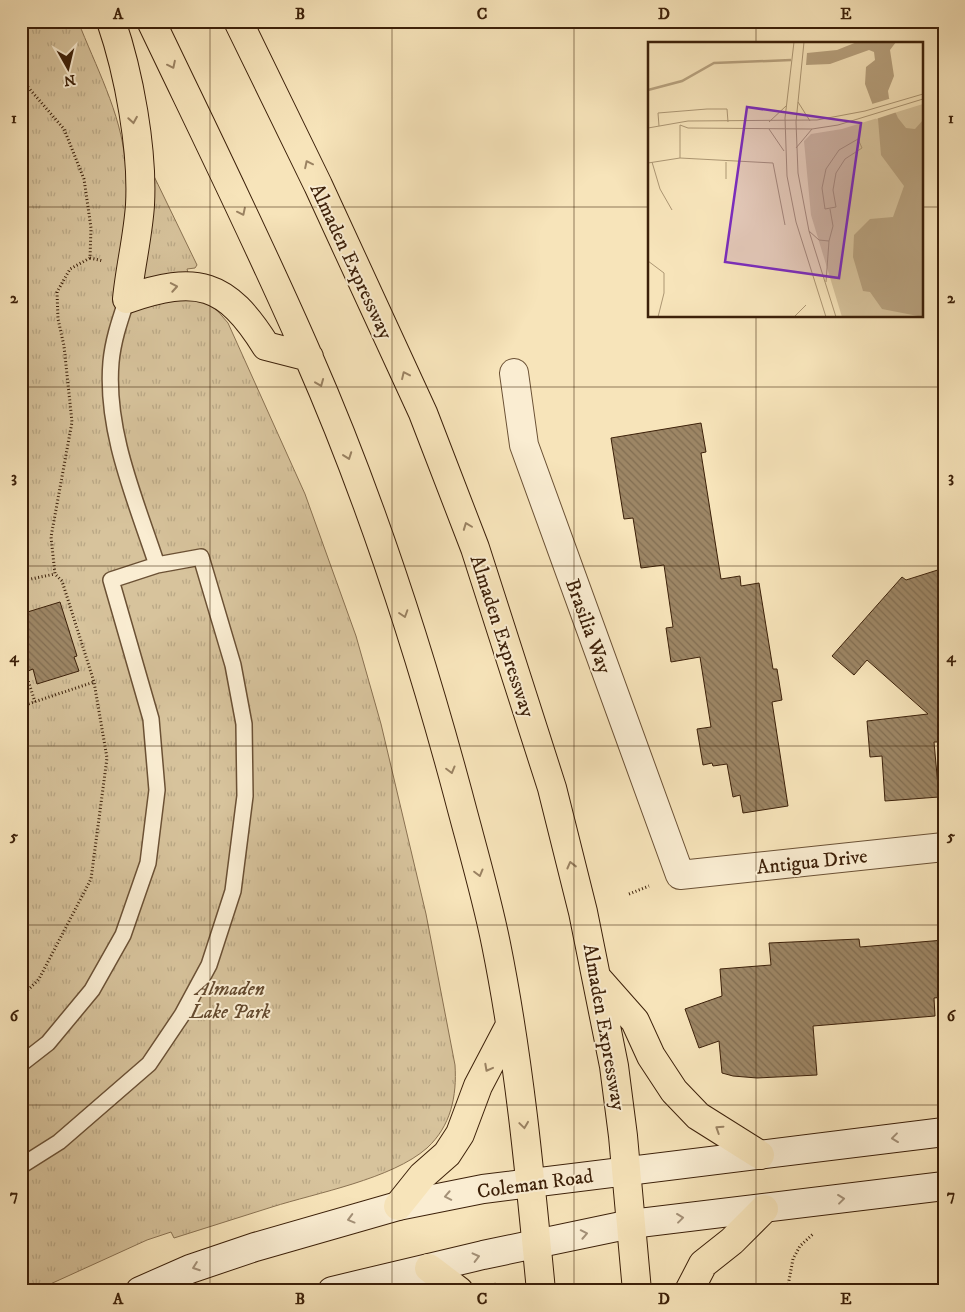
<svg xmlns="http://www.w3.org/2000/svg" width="965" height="1312" viewBox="0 0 965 1312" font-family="'IM FELL DW Pica',serif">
<defs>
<pattern id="grass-tufts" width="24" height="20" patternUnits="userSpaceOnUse" patternTransform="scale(1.25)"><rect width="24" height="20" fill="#d7c39c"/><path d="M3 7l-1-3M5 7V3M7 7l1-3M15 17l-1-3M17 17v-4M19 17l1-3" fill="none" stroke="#b9a785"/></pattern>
<pattern id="building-back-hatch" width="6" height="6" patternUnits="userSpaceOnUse" patternTransform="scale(1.25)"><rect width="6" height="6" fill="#9d8665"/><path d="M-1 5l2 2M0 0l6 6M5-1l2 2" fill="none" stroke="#816d51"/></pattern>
</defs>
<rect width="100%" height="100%" fill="#f7e4ba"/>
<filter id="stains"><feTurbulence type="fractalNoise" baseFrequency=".004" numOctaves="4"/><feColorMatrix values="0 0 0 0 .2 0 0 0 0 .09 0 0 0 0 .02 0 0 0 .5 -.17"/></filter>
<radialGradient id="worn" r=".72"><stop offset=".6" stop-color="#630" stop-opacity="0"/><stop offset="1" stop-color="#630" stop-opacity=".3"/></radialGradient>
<path fill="url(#grass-tufts)" stroke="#8a7252" d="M21 21H78C95 65 121 113 125 161L145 174 151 170 197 265 195 268 187 269 195 298 216 309 228 323 305 494 356 636 381 724 426 914 455 1065C457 1096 451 1126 427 1148 392 1179 316 1193 272 1207 239 1217 207 1228 174 1238L171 1232 147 1240 35 1291H21Z"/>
<path fill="url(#building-back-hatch)" stroke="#3c2009" d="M701 423 706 452 701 453 721 579 740 576 741 586 759 583 773 669H777L782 700 772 702 788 806 743 813 740 795 733 797 727 764 713 766 712 763 703 765 697 729 711 727 700 657 671 662 666 628 673 627 664 565 641 568 633 518 624 519 611 438Z
M944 568V742H934L939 797 885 801 882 756 870 757 867 721 928 714 867 660 854 675 832 656 902 577 906 580Z
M60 602 77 656 74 657 79 671 37 684 33 669 28 671 21 649V614Z
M859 939 860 947 944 940V997L934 998 935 1016 813 1026 817 1075 757 1078 733 1076 722 1073 719 1041 699 1048 685 1009 722 996 720 969 771 965 769 943Z"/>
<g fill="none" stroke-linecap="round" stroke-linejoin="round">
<defs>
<path id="lane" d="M127 299C120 320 113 340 111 362 105 431 136 501 157 565
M21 1064 48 1043 92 990 123 935 148 863 157 790 151 719 111 580 157 565 201 557 233 665 244 724 245 796 233 891 209 965 182 1015 149 1064 59 1142 21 1166"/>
<path id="street" d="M514 373 524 445 680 875 944 847"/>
<path id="secondary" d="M140 1291 190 1269 255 1247 398 1206 483 1189 944 1132
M332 1291 483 1255 631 1224 944 1186"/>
<path id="primary" d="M111 21C129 73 143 150 140 205 138 236 130 268 127 299 197 275 226 282 266 346L309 357
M151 21C204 132 259 243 308 356 370 497 418 645 458 794 471 844 486 894 496 944 519 1058 530 1175 541 1291
M238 21 318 185 423 413 475 548 552 788 583 912 614 1066 623 1136 637 1291
M597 978 635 1021 651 1056 674 1091 698 1116 760 1155
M398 1206 422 1176 447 1154 460 1134 478 1086 510 1025
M429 1268 459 1291
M689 1291 703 1264 732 1241 764 1209"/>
</defs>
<use href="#lane" stroke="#6b5135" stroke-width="18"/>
<use href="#street" stroke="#6b5135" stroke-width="30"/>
<use href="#secondary" stroke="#3c2009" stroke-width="30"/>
<use href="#primary" stroke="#3c2009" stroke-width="30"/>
<path stroke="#3c2009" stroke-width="3" stroke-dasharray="1 2.5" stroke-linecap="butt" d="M21 79 64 129 84 179 91 228 90 258 70 269 57 292 58 319 64 346 72 422 51 537 55 574 62 581 94 682 107 758 91 879 39 979 21 997
M90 258 103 261
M21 581 55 574
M21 658 35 702
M21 711 28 704 94 682
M629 894 649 886
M494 1283 495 1291
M787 1291 793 1259 800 1246 813 1234"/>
<use href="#lane" stroke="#faedd2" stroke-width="15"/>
<use href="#street" stroke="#faedd2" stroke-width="28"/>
<use href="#secondary" stroke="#faedd2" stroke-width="28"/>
<use href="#primary" stroke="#f7e4ba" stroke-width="28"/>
</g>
<defs><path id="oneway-chevron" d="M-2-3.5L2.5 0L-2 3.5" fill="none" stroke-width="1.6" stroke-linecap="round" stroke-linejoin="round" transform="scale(1.25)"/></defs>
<g stroke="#9a8262">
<use href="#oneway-chevron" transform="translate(172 65) rotate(64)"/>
<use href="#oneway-chevron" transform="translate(133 120) rotate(81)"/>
<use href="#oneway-chevron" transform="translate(308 164) rotate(-116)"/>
<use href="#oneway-chevron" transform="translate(242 212) rotate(64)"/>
<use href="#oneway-chevron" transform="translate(174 287) rotate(-10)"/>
<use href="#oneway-chevron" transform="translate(405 375) rotate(-115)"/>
<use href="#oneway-chevron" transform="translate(320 383) rotate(68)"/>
<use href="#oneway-chevron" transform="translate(348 456) rotate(70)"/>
<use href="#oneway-chevron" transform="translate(467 526) rotate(-111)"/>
<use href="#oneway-chevron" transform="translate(404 614) rotate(72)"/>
<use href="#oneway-chevron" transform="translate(451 770) rotate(75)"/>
<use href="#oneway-chevron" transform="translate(571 865) rotate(-104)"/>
<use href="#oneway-chevron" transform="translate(479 873) rotate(75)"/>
<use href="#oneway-chevron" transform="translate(488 1068) rotate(118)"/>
<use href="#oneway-chevron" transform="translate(524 1125) rotate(82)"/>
<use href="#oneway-chevron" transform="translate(719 1129) rotate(-147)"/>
</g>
<g stroke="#a49178">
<use href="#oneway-chevron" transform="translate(895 1138) rotate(173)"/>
<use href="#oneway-chevron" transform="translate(448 1196) rotate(169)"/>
<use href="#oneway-chevron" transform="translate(841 1199) rotate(-7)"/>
<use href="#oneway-chevron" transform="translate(680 1218) rotate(-7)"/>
<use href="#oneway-chevron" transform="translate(351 1219) rotate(165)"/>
<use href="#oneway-chevron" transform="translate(584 1234) rotate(-11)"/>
<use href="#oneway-chevron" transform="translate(476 1257) rotate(-14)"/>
<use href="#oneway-chevron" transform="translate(196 1267) rotate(160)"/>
</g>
<path fill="none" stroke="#3c2009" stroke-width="1" stroke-opacity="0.55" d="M210 21V1291M392 21V1291M574 21V1291M756 21V44M21 207H649M921 207H944M756 316V1291M21 387H944M21 566H944M21 746H944M21 925H944M21 1105H944"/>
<g text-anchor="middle" stroke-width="4" stroke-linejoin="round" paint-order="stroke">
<g font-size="20" fill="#3c2009" stroke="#faedd2">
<text transform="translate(352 261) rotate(65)" y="7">Almaden Expressway</text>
<text transform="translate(589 626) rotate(70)" y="7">Brasilia Way</text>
<text transform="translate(503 636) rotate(72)" y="7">Almaden Expressway</text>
<text transform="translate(812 861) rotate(-6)" y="7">Antigua Drive</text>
<text transform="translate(605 1027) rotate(80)" y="7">Almaden Expressway</text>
<text transform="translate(535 1183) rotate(-8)" y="7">Coleman Road</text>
</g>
<g font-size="20" font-style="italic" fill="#63492e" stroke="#faedd2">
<text x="230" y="995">Almaden<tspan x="230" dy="23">Lake Park</tspan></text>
</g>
</g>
<g transform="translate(648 42)">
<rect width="275" height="275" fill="#f7e4ba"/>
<path d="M275 62V275H194L163 173 156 99 163 92 194 87Z" fill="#d7c39c"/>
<path d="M209 0H248L242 8 246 34 240 49 241 56 250 76 258 86 267 87 275 78V275L234 267 222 250 215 249 205 215 206 193 222 177 245 175 256 144 233 113 230 77 217 42 218 25 227 18 226 10 221 8 182 22 158 23 159 11 189 8Z" fill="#b7a17e"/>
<path d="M244 56 249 70 228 77 224 62Z" fill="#f7e4ba"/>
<path fill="none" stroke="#b7a17e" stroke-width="2.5" d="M0 48 34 39 66 21 143 18"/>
<path fill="none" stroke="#ac9673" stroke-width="1" d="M146 0 137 76 139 134 148 180 178 275M156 0 148 80 150 131 161 189 188 275M150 60 162 79M121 80 138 64M32 83 40 86 164 87 190 83 275 57M32 83V116M11 84 10 71 59 67H79L80 80M0 86 40 79 169 78 217 69 275 52M121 87 136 109M210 97 214 106 197 117 188 131 185 148 188 165 177 167 174 146 178 127 191 108ZM148 106 164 87M4 120 12 147 24 168M0 121 32 116 125 121 137 183M78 137V120M161 189 171 198 181 199 178 240M181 199 185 184 182 167M0 219 16 231V251L10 275M146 275 158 263"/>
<path fill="#7b2cbf" fill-opacity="0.15" stroke="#7b2cbf" stroke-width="2.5" d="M99 65 213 81 191 236 77 220Z"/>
<rect width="275" height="275" fill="none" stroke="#3c2009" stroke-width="2.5"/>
</g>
<rect width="965" height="1312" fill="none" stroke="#f7e4ba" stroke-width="55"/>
<g transform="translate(68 68) rotate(172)" stroke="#faedd2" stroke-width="4" paint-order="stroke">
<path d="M0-4L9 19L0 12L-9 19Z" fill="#3c2009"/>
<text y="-8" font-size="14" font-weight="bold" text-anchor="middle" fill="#3c2009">N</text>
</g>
<rect x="28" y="28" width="910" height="1256" fill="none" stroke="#3c2009" stroke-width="2"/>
<g font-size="16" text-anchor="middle" font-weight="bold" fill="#3c2009">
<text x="118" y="19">A</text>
<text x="300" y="19">B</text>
<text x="482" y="19">C</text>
<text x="664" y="19">D</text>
<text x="846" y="19">E</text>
<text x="14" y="123">1</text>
<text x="951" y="123">1</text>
<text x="14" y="303">2</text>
<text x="951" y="303">2</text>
<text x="14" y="482">3</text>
<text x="951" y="482">3</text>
<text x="14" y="662">4</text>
<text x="951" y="662">4</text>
<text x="14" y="841">5</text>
<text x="951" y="841">5</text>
<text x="14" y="1021">6</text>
<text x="951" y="1021">6</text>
<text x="14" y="1200">7</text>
<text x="951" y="1200">7</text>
<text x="118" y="1304">A</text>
<text x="300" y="1304">B</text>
<text x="482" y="1304">C</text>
<text x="664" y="1304">D</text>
<text x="846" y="1304">E</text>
</g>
<rect width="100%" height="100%" filter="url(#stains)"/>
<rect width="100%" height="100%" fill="url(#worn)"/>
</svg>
